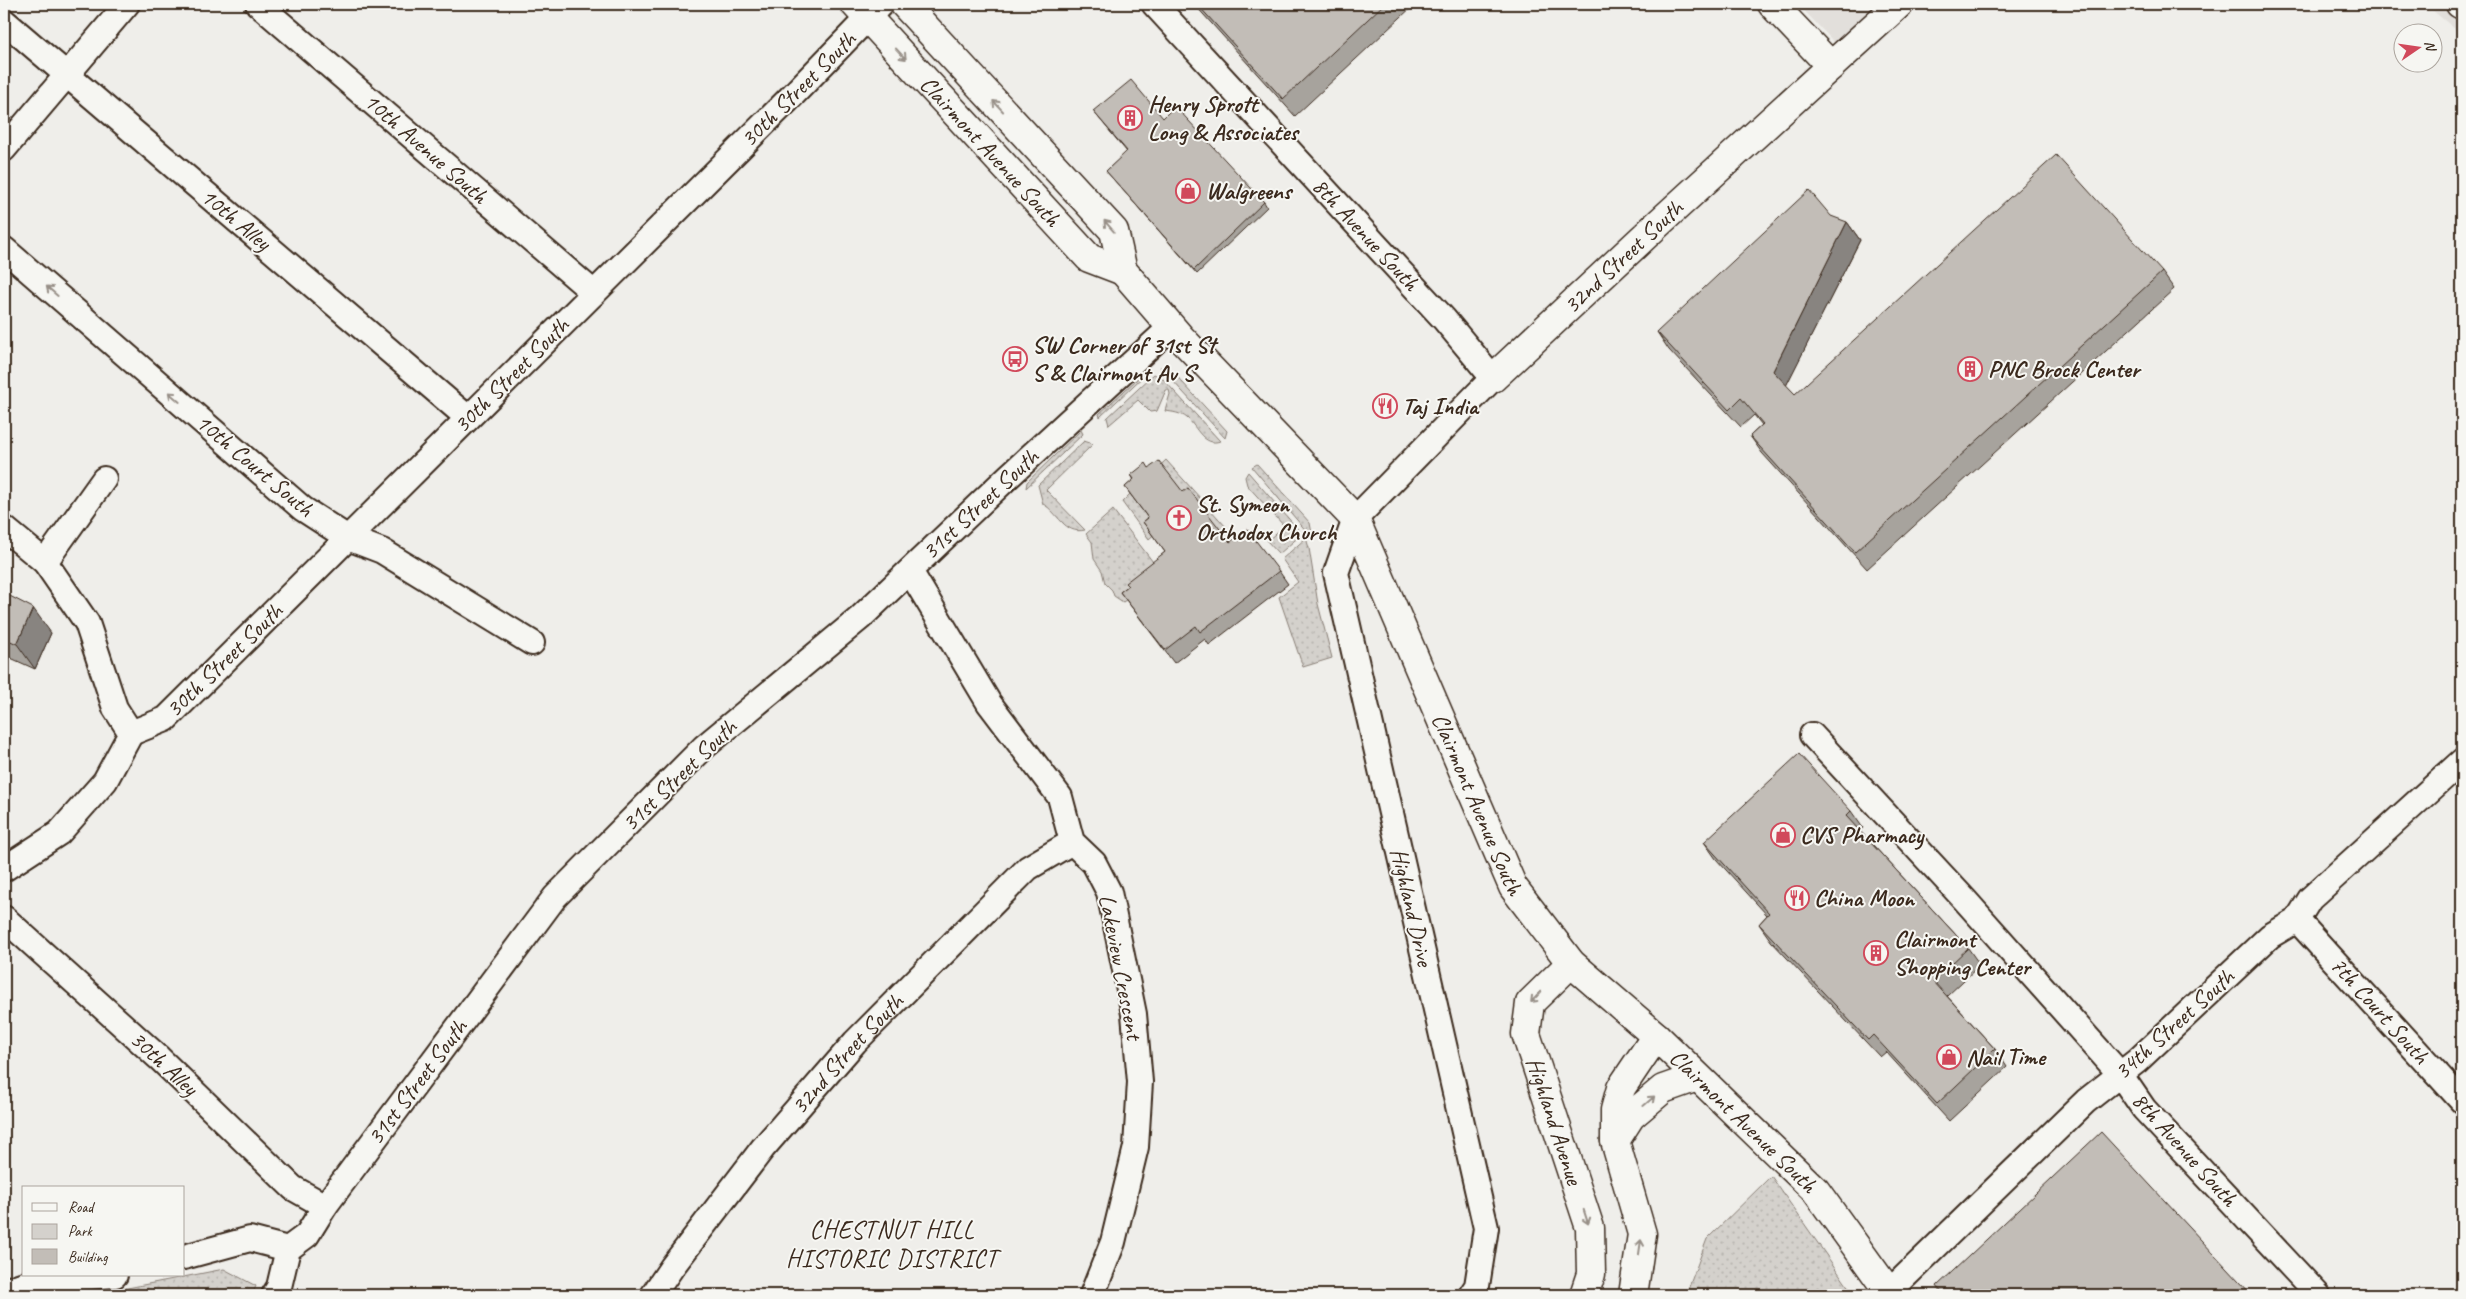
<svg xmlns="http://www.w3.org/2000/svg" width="2466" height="1299" viewBox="0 0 2466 1299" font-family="Caveat,sans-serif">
<defs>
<pattern id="green-dots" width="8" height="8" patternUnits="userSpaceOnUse" patternTransform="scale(1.25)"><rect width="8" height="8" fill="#d4d1cc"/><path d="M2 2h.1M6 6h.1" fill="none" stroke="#b7b4af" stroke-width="1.8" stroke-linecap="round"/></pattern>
</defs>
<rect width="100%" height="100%" fill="#efeeea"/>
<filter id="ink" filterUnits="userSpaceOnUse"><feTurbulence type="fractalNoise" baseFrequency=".02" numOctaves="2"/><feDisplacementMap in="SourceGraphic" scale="10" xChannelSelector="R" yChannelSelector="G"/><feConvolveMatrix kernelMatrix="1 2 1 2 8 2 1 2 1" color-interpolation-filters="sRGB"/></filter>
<g filter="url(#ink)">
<path fill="#e2dfdb" d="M1798 4H1878L1835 43Z
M2425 4H2462V35Z"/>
<path fill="url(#green-dots)" stroke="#887e75" d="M1160 367 1171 370 1227 431 1225 438Z
M1148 369 1150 370 1100 417 1099 414Z
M1154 374 1163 379 1220 441C1204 447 1197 427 1187 418 1181 413 1173 412 1165 411L1170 394 1169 390H1166L1157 411 1150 412 1138 400 1109 425 1107 418Z
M1081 430 1083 434 1026 488 1027 482Z
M1084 441 1093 444 1046 490 1085 530C1064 535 1058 512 1043 504L1038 485Z
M1166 460 1227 528 1223 534 1151 474Z
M1257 464 1310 523 1313 539 1252 467Z
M1248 472 1302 534 1279 554 1267 541 1284 526 1247 485 1245 477Z
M1138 486 1158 531 1149 539 1122 502Z
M1113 510 1163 575 1123 602 1114 596 1112 590 1105 583 1102 571 1094 559 1092 542 1086 534Z
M1306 538 1309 548 1318 604 1332 658 1303 667 1279 597 1298 582 1282 559Z
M1771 1176 1854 1295H1686L1707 1239Z
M224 1269 256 1286 252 1295H92Z"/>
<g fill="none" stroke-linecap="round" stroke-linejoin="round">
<defs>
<g id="minor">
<path d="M258 4 594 293"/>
<path d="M1154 4 1444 319 1493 378 1355 519 1336 573 1486 1228 1477 1286 1471 1295"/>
<path d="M4 21 468 418"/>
<path d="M4 149 127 4"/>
<path d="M4 249 303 509 348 538 382 551 532 643"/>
<path d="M4 528 45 562 87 623 115 708 131 733 105 781 59 833 4 869"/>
<path d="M45 562 104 479"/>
<path d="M910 571 989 703 1060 797 1072 842 1094 863 1109 892 1134 1014 1140 1082 1136 1147 1113 1242 1092 1295"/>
<path d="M131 733 166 719 787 101 881 4"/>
<path d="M1812 735 1965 900 2120 1074 2144 1109 2318 1295"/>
<path d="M4 918 159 1058 293 1188 325 1206"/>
<path d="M2297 920 2462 1101"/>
<path d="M184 1257 250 1239 288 1249"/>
<path d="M4 1291 30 1282 115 1275"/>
<path d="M1889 1292 2086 1101 2137 1061 2270 936 2297 920 2310 899 2462 761"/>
<path d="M274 1295 279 1287 288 1249 307 1235 325 1206 555 897 704 747 860 618 1009 476 1171 327"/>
<path id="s1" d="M653 1295 672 1267 763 1148 855 1042 1028 868 1072 842"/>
</g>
<g id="tertiary">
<path id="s2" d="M855 4 1089 258 1123 271"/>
<path id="s3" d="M904 4 1114 231 1123 271 1180 337 1355 519 1513 887 1571 963 1656 1036 1816 1191 1891 1295"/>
<path d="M1772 4 1831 66"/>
<path id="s4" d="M1571 963 1530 1003 1526 1034 1590 1228 1591 1274 1584 1295"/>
<path d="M1615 1140V1110L1621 1088 1656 1036"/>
<path d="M1633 1295 1642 1234 1615 1141 1631 1116 1663 1089 1697 1077"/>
</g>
<g id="secondary">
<path d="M2460 4 2462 5"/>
<path id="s5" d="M1493 378 1660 222 1899 4"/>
</g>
</defs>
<use href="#minor" stroke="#3b2a1e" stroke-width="28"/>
<use href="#tertiary" stroke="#3b2a1e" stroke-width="31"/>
<use href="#secondary" stroke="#3b2a1e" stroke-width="31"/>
<use href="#minor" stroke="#f6f6f2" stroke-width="24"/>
<use href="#tertiary" stroke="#f6f6f2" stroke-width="28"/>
<use href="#secondary" stroke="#f6f6f2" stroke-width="28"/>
</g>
<path fill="#a7a39d" stroke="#3b2a1e" d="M1194 4H1415L1295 116Z
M1093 111 1163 118 1264 202 1267 207 1197 274 1106 171 1127 152Z
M1847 222 1860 240 1786 385 1795 394 2162 272 2174 289 1867 569 1762 453 1750 436 1762 425 1754 415 1741 427 1669 350 1657 332Z
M1149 468 1183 492 1230 542 1279 571 1288 584 1209 645 1205 639 1174 663 1120 592 1128 586 1165 552 1143 522 1148 518 1125 487 1134 480 1131 475Z
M4 593 51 633 35 669 4 655Z
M1851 811 1863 828 1860 831 1968 948 1980 965 1947 996 1995 1049 2007 1067 1949 1121 1886 1052 1880 1057 1771 941 1759 924 1767 915 1716 859 1704 842Z"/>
<path fill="#888480" stroke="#3b2a1e" d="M1847 222 1860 240 1785 388 1773 371Z
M33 608 51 633 35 669 17 644Z"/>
<path fill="#c2bdb7" stroke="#3b2a1e" d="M1197 4H1384L1283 99Z
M1131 80 1163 118 1175 106 1264 202 1194 270 1106 171 1127 151 1093 111Z
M2056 155 2162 272 1855 552 1750 436 1763 424 1741 398 1729 410 1657 332 1809 190 1831 216 1847 222 1773 371 1795 394Z
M1159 461 1183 492 1188 488 1230 542 1247 529 1279 571 1200 632 1196 626 1165 650 1120 592 1128 586 1125 583 1165 552 1143 522 1148 518 1125 487 1134 479 1131 475 1146 463 1149 468Z
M4 593 33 608 17 644 4 638Z
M1799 754 1851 811 1846 816 1968 948 1933 981 1995 1049 1937 1104 1873 1035 1868 1040 1759 924 1769 913 1704 842Z
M2101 1132 2252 1295H1943L1937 1286Z"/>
<defs><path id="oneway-shaft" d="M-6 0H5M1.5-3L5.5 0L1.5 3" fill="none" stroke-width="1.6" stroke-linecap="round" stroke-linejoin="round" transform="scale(1.25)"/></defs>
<g stroke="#989088">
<use href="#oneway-shaft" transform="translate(901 54) rotate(47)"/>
<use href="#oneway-shaft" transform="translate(998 106) rotate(-133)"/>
<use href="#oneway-shaft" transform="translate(1109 226) rotate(-131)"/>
<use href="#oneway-shaft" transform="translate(52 291) rotate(-139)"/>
<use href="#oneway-shaft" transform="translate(174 397) rotate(-139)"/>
<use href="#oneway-shaft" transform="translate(1536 997) rotate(134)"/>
<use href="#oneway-shaft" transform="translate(1649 1101) rotate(-41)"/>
<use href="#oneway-shaft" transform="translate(1586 1217) rotate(72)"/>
<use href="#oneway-shaft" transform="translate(1640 1247) rotate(-82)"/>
</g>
</g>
<defs>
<symbol id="building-ring" viewBox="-11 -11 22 22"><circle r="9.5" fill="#f6f6f2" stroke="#d1495b" stroke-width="1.5"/><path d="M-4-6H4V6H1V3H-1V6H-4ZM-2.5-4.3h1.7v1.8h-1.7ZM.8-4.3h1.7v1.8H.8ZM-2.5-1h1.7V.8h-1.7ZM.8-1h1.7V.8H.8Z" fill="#d1495b"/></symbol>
<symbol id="shop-ring" viewBox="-11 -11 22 22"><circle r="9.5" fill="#f6f6f2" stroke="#d1495b" stroke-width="1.5"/><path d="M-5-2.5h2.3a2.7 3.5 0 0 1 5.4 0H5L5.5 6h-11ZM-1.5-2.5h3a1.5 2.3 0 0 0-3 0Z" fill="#d1495b"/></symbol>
<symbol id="bus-ring" viewBox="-11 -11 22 22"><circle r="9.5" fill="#f6f6f2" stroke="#d1495b" stroke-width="1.5"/><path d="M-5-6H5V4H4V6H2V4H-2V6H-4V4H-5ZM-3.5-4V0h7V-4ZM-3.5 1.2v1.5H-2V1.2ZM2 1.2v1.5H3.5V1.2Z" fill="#d1495b"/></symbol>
<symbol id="restaurant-ring" viewBox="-11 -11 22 22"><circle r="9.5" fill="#f6f6f2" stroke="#d1495b" stroke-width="1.5"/><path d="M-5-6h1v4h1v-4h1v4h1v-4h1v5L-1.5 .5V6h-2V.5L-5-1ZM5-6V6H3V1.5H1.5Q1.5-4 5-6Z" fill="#d1495b"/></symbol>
<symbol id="church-ring" viewBox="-11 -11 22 22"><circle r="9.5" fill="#f6f6f2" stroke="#d1495b" stroke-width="1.5"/><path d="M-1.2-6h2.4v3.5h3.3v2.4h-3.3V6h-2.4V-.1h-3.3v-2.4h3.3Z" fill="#d1495b"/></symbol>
</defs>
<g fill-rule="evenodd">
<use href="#building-ring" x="1116" y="104" width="28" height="28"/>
<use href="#shop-ring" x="1174" y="177" width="28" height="28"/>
<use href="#bus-ring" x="1001" y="345" width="28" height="28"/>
<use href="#building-ring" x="1956" y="355" width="28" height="28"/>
<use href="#restaurant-ring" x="1371" y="392" width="28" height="28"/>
<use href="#church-ring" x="1165" y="504" width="28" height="28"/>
<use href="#shop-ring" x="1769" y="821" width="28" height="28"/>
<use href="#restaurant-ring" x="1783" y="884" width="28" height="28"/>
<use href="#building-ring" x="1862" y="939" width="28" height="28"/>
<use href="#shop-ring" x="1935" y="1043" width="28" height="28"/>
</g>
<g text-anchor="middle" stroke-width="4" stroke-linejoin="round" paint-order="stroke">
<g font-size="24" fill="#3b2a1e" stroke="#f6f6f2">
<text transform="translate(798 89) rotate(-45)" y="8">30th Street South</text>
<text transform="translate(426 148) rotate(41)" y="8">10th Avenue South</text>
<text dy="8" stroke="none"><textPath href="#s2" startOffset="200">Clairmont Avenue South</textPath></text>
<text transform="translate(236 219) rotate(40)" y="8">10th Alley</text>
<text transform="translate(1366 234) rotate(47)" y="8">8th Avenue South</text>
<text dy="8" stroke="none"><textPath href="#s5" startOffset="178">32nd Street South</textPath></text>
<text transform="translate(511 375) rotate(-45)" y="8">30th Street South</text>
<text transform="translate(255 465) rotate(40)" y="8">10th Court South</text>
<text transform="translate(980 504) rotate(-43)" y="8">31st Street South</text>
<text transform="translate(224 660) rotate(-44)" y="8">30th Street South</text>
<text transform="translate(679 775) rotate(-44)" y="8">31st Street South</text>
<text dy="8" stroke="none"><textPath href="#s3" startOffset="1000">Clairmont Avenue South</textPath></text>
<text transform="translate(1412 907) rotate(77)" y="8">Highland Drive</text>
<text transform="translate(1121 967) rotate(79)" y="8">Lakeview Crescent</text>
<text transform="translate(2380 1010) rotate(48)" y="8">7th Court South</text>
<text transform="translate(2174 1024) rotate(-42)" y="8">34th Street South</text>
<text dy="8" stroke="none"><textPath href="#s1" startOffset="310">32nd Street South</textPath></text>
<text transform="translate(164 1063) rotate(43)" y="8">30th Alley</text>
<text transform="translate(417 1082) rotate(-53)" y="8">31st Street South</text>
<text dy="8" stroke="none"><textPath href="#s4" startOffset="180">Highland Avenue</textPath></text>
<text dy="8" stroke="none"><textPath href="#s3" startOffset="1420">Clairmont Avenue South</textPath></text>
<text transform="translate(2185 1149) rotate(48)" y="8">8th Avenue South</text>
</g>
<g font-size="24" font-weight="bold" fill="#3b2a1e" stroke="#f6f6f2" text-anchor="start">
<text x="1148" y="112">Henry Sprott<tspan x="1148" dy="28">Long &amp; Associates</tspan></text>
<text x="1206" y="199">Walgreens</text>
<text x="1032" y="353">SW Corner of 31st St<tspan x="1032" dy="28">S &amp; Clairmont Av S</tspan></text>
<text x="1988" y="377">PNC Brock Center</text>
<text x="1402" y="414">Taj India</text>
<text x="1196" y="512">St. Symeon<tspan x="1196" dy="28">Orthodox Church</tspan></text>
<text x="1800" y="843">CVS Pharmacy</text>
<text x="1814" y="906">China Moon</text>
<text x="1894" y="947">Clairmont<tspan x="1894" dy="28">Shopping Center</tspan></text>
<text x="1966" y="1065">Nail Time</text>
</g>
<g font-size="25" letter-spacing="1" fill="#3b2a1e" stroke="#f6f6f2">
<text x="892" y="1238">CHESTNUT HILL<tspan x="892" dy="29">HISTORIC DISTRICT</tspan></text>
</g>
</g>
<rect width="2466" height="1299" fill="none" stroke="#f6f6f2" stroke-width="20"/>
<rect x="10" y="10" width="2446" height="1279" fill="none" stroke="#3b2a1e" stroke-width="2" filter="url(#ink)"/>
<rect x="22" y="1186" width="162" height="90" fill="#f6f6f2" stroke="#aba49d"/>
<rect x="32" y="1203" width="25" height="8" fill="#f6f6f2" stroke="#aba49d"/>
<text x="68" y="1212" font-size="15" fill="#3b2a1e">Road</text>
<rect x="32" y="1224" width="25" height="15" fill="#d4d1cc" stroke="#aba49d"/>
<text x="68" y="1236" font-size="15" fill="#3b2a1e">Park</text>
<rect x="32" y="1249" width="25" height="15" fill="#c2bdb7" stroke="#aba49d"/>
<text x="68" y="1262" font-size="15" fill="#3b2a1e">Building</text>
<g transform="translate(2418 48) rotate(77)"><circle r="24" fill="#f6f6f2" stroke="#aba49d"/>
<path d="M0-4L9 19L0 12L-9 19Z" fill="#d1495b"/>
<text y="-8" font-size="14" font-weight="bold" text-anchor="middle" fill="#3b2a1e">N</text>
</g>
</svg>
